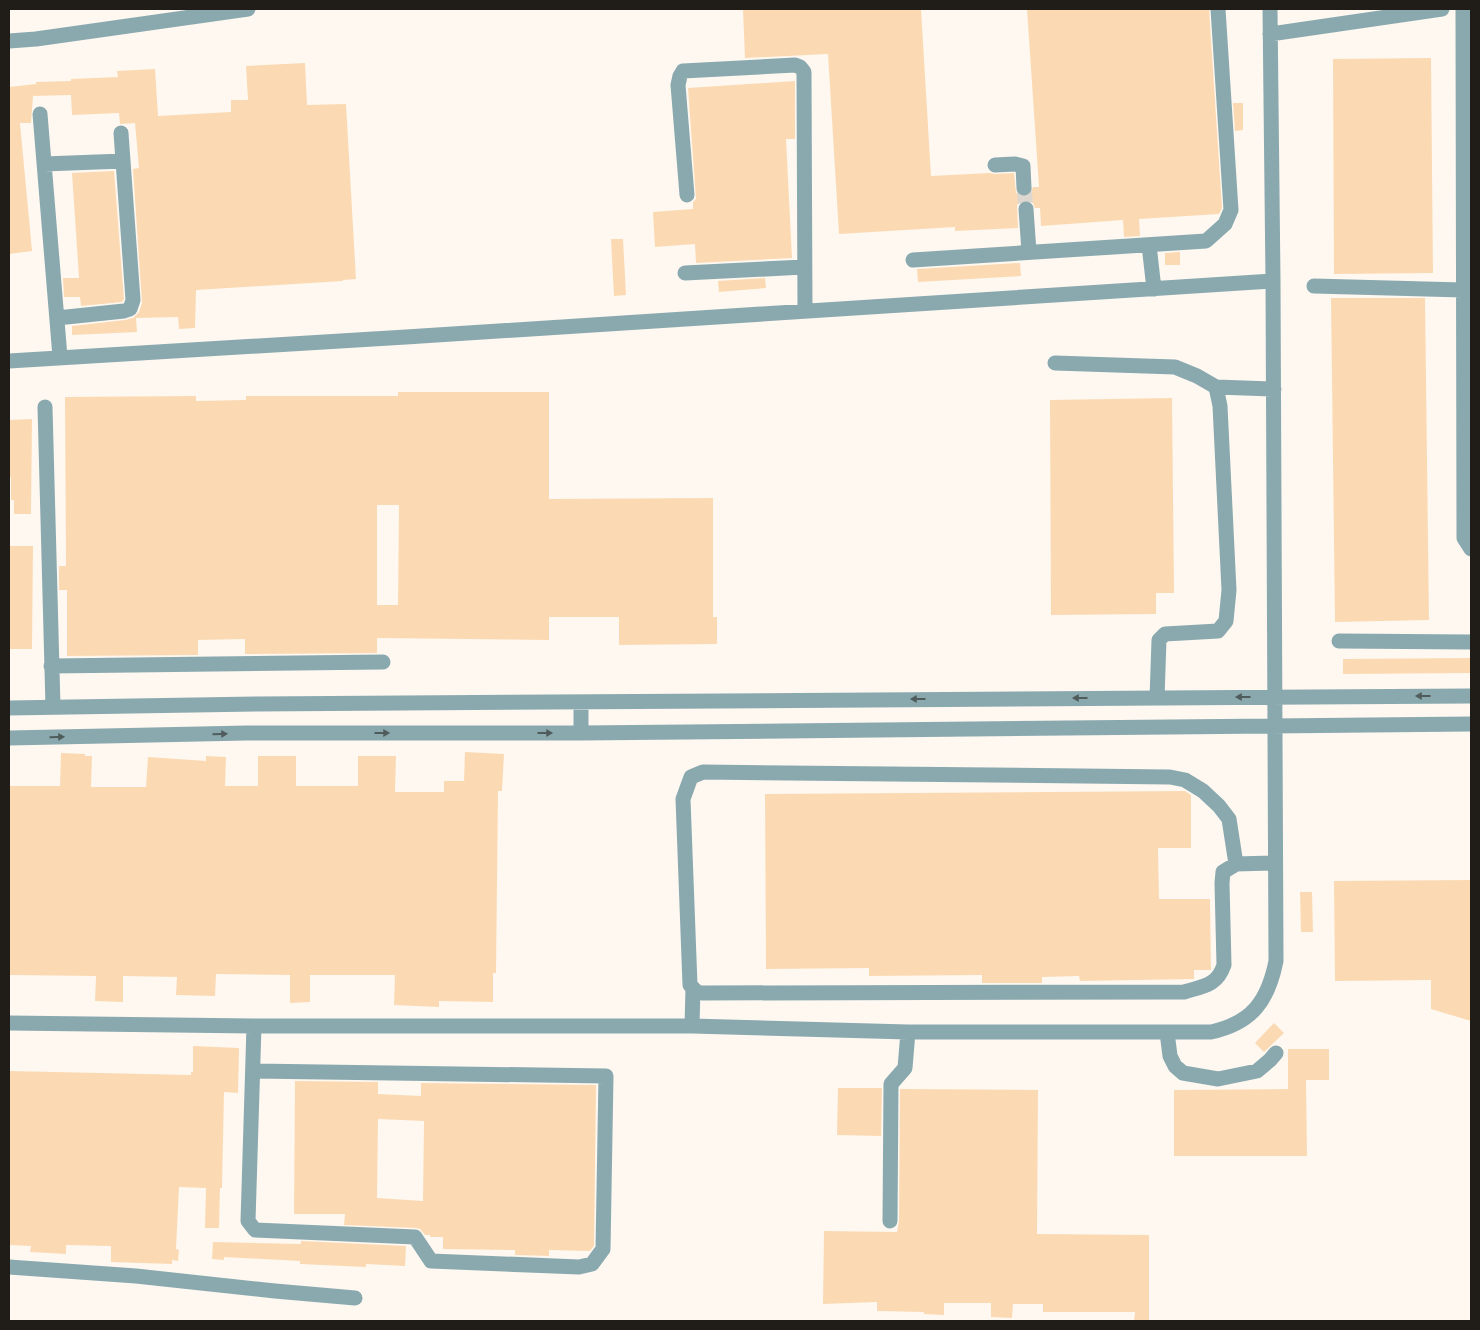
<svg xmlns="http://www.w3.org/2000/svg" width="1480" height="1330" viewBox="0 0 1480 1330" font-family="Figtree,sans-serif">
<rect width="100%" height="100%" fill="#fef8f1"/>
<path fill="#fbdab3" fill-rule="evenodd" d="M743 9H921L931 176 990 173 995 174 1014 173 1016 193 1024 197 1029 196 1033 187H1039L1027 9H1209L1222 208 1219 214 1139 219 1140 236 1124 237 1123 220 1041 226 1040 208H1035L1033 203 1026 200 1020 202 1017 205 1018 228 955 231V227L839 234 828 54 745 58Z
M1431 58 1433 273 1334 274 1333 59Z
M305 63 307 105 346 104 356 279 343 280V281L196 290 195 328 179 329 178 317 136 318 137 332 72 335V326L125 320 133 318 139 312 142 303 133 169 139 168 135 123 120 124 119 113 72 115 71 95 33 96 31 123H20L32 251 9 254V87L36 84V82L71 81V79L118 77 117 71 155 69 158 116 231 112V100H248L246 66Z
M795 81V139H786L792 258 696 263 695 244 655 247 653 212 693 209V202L696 199 688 88Z
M1233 103H1243V130L1235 131Z
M114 171 124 299 122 302 81 306 80 297H64L63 278H79L72 173Z
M611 239H623L626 295 614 296Z
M1180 252V265H1165V253Z
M1020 263 1021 276 918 282 917 269Z
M765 278 766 288 719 292 718 281Z
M1331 298H1425L1429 620 1335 622Z
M398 392H549V499L713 498V617H717V644L619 645V617H549V640L377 638V653L245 654V639L198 640V655L67 656V590H59V566H66L65 397 196 396V401L246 400V396H398ZM377 505H399L398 605H377Z
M1172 398 1174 593H1156V614L1051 615 1050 400Z
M32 419 31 514H14V500H11V477H9V420Z
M9 546H33L32 649H9Z
M1471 658V673L1343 674V659Z
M465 752 504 754 502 791H498L496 973H493V1002L439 1001V1007L394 1005 395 975H310V1002L290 1003V975L216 974 215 996 176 995 177 977 123 976V1002L95 1001 96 976 9 975V786H60L61 753 85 754V756H92L91 787H146L148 757 206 761V756L226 757 225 786H258V756H296V786H358V756H396L395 792H444V781H464Z
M1185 791 1191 795V848H1158L1159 899H1210L1211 970H1194V979L1080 981 1079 976 1042 977V983H982V975L869 976V968L766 969 765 794Z
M1471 880V1021L1431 1009V980L1335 981 1334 881Z
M1300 892H1312L1313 932H1301Z
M1274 1023 1284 1033 1264 1052 1255 1043Z
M193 1046 239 1048 238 1093 224 1092 222 1188H220L219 1228H205L206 1188 179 1187 176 1249 179 1250 178 1261 172 1260V1264L111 1262V1246L66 1245V1254L30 1252 31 1246 9 1245V1071L191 1075V1072H193Z
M1288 1049H1329V1080H1306L1307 1156H1174V1090L1288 1089Z
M295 1081 378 1082V1094L421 1096V1083L596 1085 594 1246 590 1251 549 1250V1256L515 1255V1250L443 1249V1237H430V1235H425L420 1229 416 1228 344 1225 345 1214H294ZM378 1119 424 1121 423 1201 377 1198Z
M838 1088H882L881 1136 837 1135Z
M900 1089 1038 1090 1037 1234 1149 1235V1321H1134L1135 1312H1043V1304H1013L1012 1318 991 1317V1303H944V1315L924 1314V1312L877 1311V1302L823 1304 824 1231 897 1232 899 1221Z
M301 1241 406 1246 405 1266 366 1264V1267L300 1264V1261L224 1257V1260L212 1259 213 1242 301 1244Z"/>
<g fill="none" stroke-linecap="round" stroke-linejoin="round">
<path stroke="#ddd7d0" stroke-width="15" stroke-dasharray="15 8" stroke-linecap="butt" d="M1024 188 1026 209"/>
<path stroke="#8aa9af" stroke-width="15" d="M1463 9 1464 538 1471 549
M1270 34 1442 9
M9 41 36 39 248 9
M40 114 60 357
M44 164 123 161
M995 165 1015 164 1023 166 1024 188
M687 195 678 85 680 76 683 71 795 65 800 67 804 72 805 311
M1026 209 1029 252
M1149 245 1154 289
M913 260 1206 241 1225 224 1231 210 1218 9
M685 273 804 267
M1314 286 1463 290
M57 318 124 311 130 309 133 300 121 133
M9 361 406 337 1273 281
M1055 363 1175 367 1197 376 1216 387 1220 406 1229 590 1226 621 1218 631 1165 634 1159 640 1157 698
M1216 387 1274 389
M45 407 53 707
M1339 641 1471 642
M51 666 383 662
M9 708 257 704 1471 696
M581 733V702
M9 738 247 733H581L1471 724
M1236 864 1229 819 1219 806 1203 791 1185 780 1170 777 703 772 691 777 683 799 690 985 697 992 702 993 1184 992C1203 986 1217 986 1224 965L1222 883 1223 872 1236 864 1275 863
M9 1023 254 1026H692L908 1032H1211C1252 1023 1268 1001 1276 961L1273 281 1270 9
M692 1026 693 988
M1167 1032 1170 1056 1175 1066 1183 1073 1218 1079 1257 1071 1270 1060 1276 1053
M254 1071 606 1076 603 1249 592 1264 579 1267 431 1261 415 1237 255 1230 248 1221 254 1026
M890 1221 891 1084 905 1068 908 1032
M9 1267 136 1276 275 1291 355 1298"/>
</g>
<defs><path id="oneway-solid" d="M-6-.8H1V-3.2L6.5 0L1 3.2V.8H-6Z" transform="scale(1.25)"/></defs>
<g fill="#505c5c">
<use href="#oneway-solid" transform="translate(1423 696) rotate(180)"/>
<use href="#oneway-solid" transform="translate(1243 697) rotate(180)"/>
<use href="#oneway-solid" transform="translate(1080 698) rotate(180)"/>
<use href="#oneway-solid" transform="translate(918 699) rotate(180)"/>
<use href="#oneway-solid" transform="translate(382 733)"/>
<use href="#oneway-solid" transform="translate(545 733)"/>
<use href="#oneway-solid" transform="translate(220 734) rotate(-1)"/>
<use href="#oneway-solid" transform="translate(57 737) rotate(-1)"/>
</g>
<rect width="1480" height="1330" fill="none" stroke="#201d18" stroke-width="20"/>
</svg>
